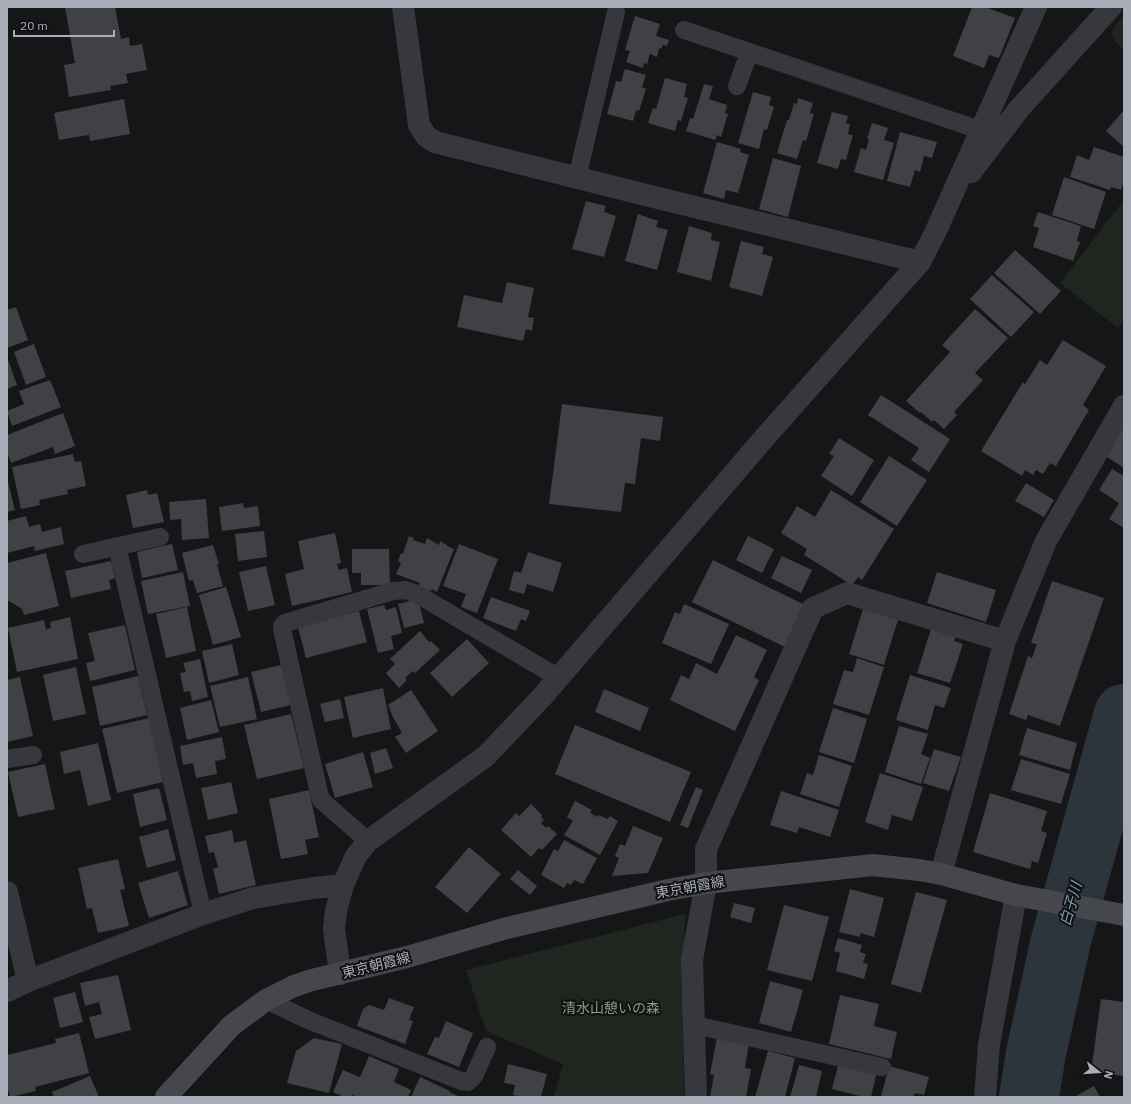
<svg xmlns="http://www.w3.org/2000/svg" width="1131" height="1104" viewBox="0 0 1131 1104" font-family="'IBM Plex Sans','Noto Sans JP',sans-serif">
<rect width="100%" height="100%" fill="#161618"/>
<path fill="#1e261f" d="M1124 16V46L1122 48C1106 34 1111 30 1124 16Z
M1124 200V318L1118 328 1060 283Z
M685 914 683 1031 684 1097H554L563 1064 486 1031 466 970Z"/>
<g fill="none" stroke-linecap="round" stroke-linejoin="round">
<path stroke="#2c353c" stroke-width="60" d="M1029 1097 1036 1053 1061 940 1124 714"/>
</g>
<path fill="#404145" d="M65 7H115L121 39 129 37 130 46 142 44 147 70 126 74 128 83 110 86 111 90 69 97 64 65 75 63Z
M972 7H985L1015 18 999 58 989 55 984 68 953 56Z
M635 16 660 24 656 36 669 40 667 46 663 45 661 49 659 48 657 57 650 54 647 64 644 63 643 68 626 62 630 51 625 50Z
M625 69 646 75 642 87 646 89 639 111 636 110 633 121 607 114 616 81 621 82Z
M665 78 687 84 684 97 688 98 681 121 678 120 675 131 648 123 653 108 656 109Z
M704 84 713 86 709 99 727 105 725 113 728 114 721 137 717 135 715 140 686 131 690 118 693 119Z
M753 92 771 97 769 105 774 107 767 130 764 129 759 149 738 143Z
M798 98 813 103 810 113 814 114 806 141 803 140 797 159 777 153 787 120H789L794 103 797 104Z
M124 99 130 134 90 141 89 135 59 140 54 113Z
M1124 110V147L1106 131Z
M832 112 848 116 846 123 850 124 848 134 853 135 846 160 841 159 838 169 817 163Z
M872 123 888 128 884 140 894 143 883 180 854 172 861 148 866 150 869 139H867Z
M900 132 937 142 932 158 924 156 920 172 915 170 910 187 887 181Z
M717 142 741 149 740 152 749 155 738 193 726 190 724 199 703 193Z
M1094 147 1124 157V180L1121 190 1111 187 1110 190 1070 177 1077 155 1089 160Z
M773 158 801 166 788 217 759 209Z
M1064 177 1106 192 1094 229 1052 215Z
M586 201 606 206 604 212 616 216 604 257 572 249Z
M1038 212 1081 226 1077 241 1080 242 1073 261 1033 247 1039 228 1033 226Z
M638 214 658 221 656 227 668 230 657 270 625 261Z
M689 226 712 233 711 240 720 242 711 281 677 272Z
M741 241 764 247 762 254 773 257 762 296 729 287Z
M1015 250 1061 291 1040 314 994 273Z
M992 275 1034 312 1011 337 970 299Z
M507 282 534 288 528 317 534 318 532 331 526 329 523 341 457 327 464 295 502 303Z
M16 307 28 340 7 348V310Z
M975 309 1008 338 975 373 983 380 954 412 957 415 944 429 934 420 932 422 921 412 920 413 906 401 950 352 942 345Z
M1063 340 1106 366 1083 405 1089 410 1056 466 1050 463 1043 474 1036 470 1033 475 1025 470 1022 476 981 451 1023 382 1025 384 1040 360 1047 365Z
M34 344 46 377 26 385 14 352Z
M7 357 17 385 7 389Z
M50 380 61 407 12 426 7 411 24 404 19 391Z
M881 395 950 439 929 472 911 460 919 448 868 415Z
M562 404 663 417 660 441 641 438 635 484 625 483 621 512 549 504Z
M63 413 75 446 55 454 53 447 11 463 7 452V435Z
M1124 424V468L1104 455Z
M839 438 874 460 852 496 821 476 834 456 829 454Z
M73 454 75 462 81 461 86 486 67 490 68 494 39 500 40 505 21 509 12 467Z
M889 456 927 480 897 526 860 502Z
M1112 469 1124 476V528L1109 519 1119 503 1099 490Z
M7 478 15 510 7 512Z
M1026 483 1054 500 1044 517 1015 501Z
M147 490 148 495 157 493 164 522 133 528 126 495Z
M831 490 894 529 862 580 858 577 852 585 804 555 807 549 781 533 797 506 815 517Z
M206 499 209 538 182 540 181 519 170 520 169 502Z
M243 503 244 508 258 506 260 526 222 531 219 507Z
M26 516 29 527 40 524 42 532 61 527 64 544 35 551 34 546 7 553V521Z
M264 531 267 557 238 561 235 534Z
M335 533 341 563 337 564 339 570 347 568 352 592 292 606 285 574 304 569 298 541Z
M409 536 414 538 413 540 425 544 427 538 439 545 440 541 447 545V546L454 549 437 592 432 589 431 591 419 587 420 583 396 574 401 563 398 561 401 553 403 554Z
M748 536 774 549 762 573 736 560Z
M172 544 178 570 142 578 137 552Z
M459 544 498 559 477 613 461 607 466 594 443 586Z
M213 545 219 564 217 565 223 586 197 593 193 580 189 581 182 553Z
M352 549H389L390 585H361V573H352Z
M528 552 562 563 553 592 527 584 524 594 509 590 514 571 521 573Z
M46 553 59 606 24 615 22 609 7 600V563Z
M782 556 812 570 801 593 771 578Z
M713 560 807 606 787 648 692 602Z
M111 561 115 578 109 580 111 589 71 598 65 571Z
M266 566 275 605 248 611 239 572Z
M183 572 190 606 148 614 141 581Z
M937 572 996 590 986 622 927 603Z
M1052 581 1104 598 1060 726 1028 715 1026 720 1009 714 1028 656 1032 658 1037 644 1031 643Z
M226 587 241 637 213 645 199 595Z
M491 597 530 611 526 621 521 619 516 631 483 618Z
M418 599 424 623 404 628 398 604Z
M684 604 729 624 711 664 662 643 675 612 680 614Z
M384 605 386 610 396 607 402 633 391 636 394 649 378 653 367 609Z
M187 607 196 651 166 658 156 614Z
M863 609 898 620 884 665 849 654Z
M359 611 367 642 306 658 298 627Z
M70 617 78 659 17 672 8 628 44 620 46 629 51 628 50 622Z
M125 625 135 670 90 681 86 663 95 661 88 633Z
M932 626 957 634 954 641 963 644 950 683 917 673Z
M420 631 429 642 431 641 440 650 415 673 413 671 405 678 407 680 399 688 386 673 395 664 390 659Z
M736 635 767 650 754 677 759 680 735 731 670 700 681 675 689 679 696 663 717 674Z
M467 639 489 663 452 697 430 673Z
M232 644 239 675 209 683 202 651Z
M857 658 884 667 869 715 833 704 844 670 853 672Z
M200 659 208 697 192 701 190 691 184 692 180 673 186 672 183 663Z
M281 665 291 705 261 712 251 672Z
M76 667 86 714 53 721 43 675Z
M910 675 951 688 944 708 935 705 928 730 896 720Z
M138 676 147 715 100 726 92 687Z
M20 677 33 736 7 742V680Z
M248 677 257 719 220 727 210 686Z
M383 688 391 729 353 738 344 697Z
M604 689 649 708 640 731 595 712Z
M411 690 438 731 406 753 395 737 402 733 393 717 388 705Z
M340 699 344 718 325 722 320 704Z
M211 700 219 732 187 740 180 708Z
M833 708 867 719 854 763 819 752Z
M291 714 304 768 257 779 244 725Z
M149 718 163 782 117 793 102 729Z
M575 725 691 772 670 822 555 774Z
M899 726 928 734 921 754 930 758 921 784 885 772Z
M1027 728 1077 743 1070 770 1019 755Z
M222 737 226 759 215 761 217 774 196 778 193 763 183 765 180 746Z
M98 743 111 800 88 806 80 770 64 774 60 752Z
M386 748 393 768 375 774 370 753Z
M934 749 961 757 949 791 923 783Z
M363 752 373 787 335 798 325 764Z
M819 755 852 766 839 807 800 794 807 773 813 775Z
M1021 759 1070 774 1061 804 1011 790Z
M45 764 55 809 18 817 8 772Z
M880 773 923 787 912 821 892 815 888 830 865 822Z
M231 782 238 813 208 820 201 788Z
M696 787 703 790 688 828 680 825Z
M159 788 167 820 140 827 133 794Z
M309 790 319 837 305 840 308 854 281 859 269 799Z
M781 791 839 810 830 837 799 827 797 833 770 825Z
M990 793 1047 811 1041 831 1047 833 1038 863 1032 861 1030 869 973 852Z
M575 801 592 810 590 813 598 817 599 815 607 819 610 816 618 821 600 855 564 835 573 821 567 817Z
M531 804 542 815 541 817 544 820 541 823 546 828 548 826 557 834 542 850 539 848 531 857 501 830 516 813 519 816Z
M633 826 663 838 648 873 612 876 619 858 615 856 620 844 625 846Z
M168 829 176 860 147 868 139 837Z
M232 830 234 843 246 840 256 885 219 894 213 869 218 867 214 852 209 853 205 836Z
M564 840 597 858 583 884 574 880 571 885 567 883 564 888 541 875 554 849 558 851Z
M469 847 501 874 467 913 435 887Z
M118 859 125 889 120 890 129 926 98 933 92 908 87 909 78 868Z
M518 870 537 886 530 895 510 879Z
M178 871 188 905 149 918 138 883Z
M850 889 884 898 874 937 861 933 860 937 839 932Z
M916 892 947 900 921 993 891 984Z
M734 903 755 908 751 923 730 917Z
M784 905 829 917 812 981 767 970Z
M838 938 862 945 860 952 866 954 863 963 868 964 864 979 836 971 840 953 834 951Z
M118 975 131 1030 95 1039 89 1017 102 1014 99 1002 85 1006 80 983Z
M770 981 803 990 791 1032 759 1023Z
M75 992 83 1022 60 1028 53 998Z
M840 995 879 1004 874 1026 897 1032 891 1059 829 1044Z
M389 998 414 1007 409 1020 413 1021 405 1044 357 1026 363 1009 369 1005 384 1010Z
M1101 999 1124 1002V1076L1091 1072Z
M446 1021 473 1033 459 1067 427 1054 435 1037 439 1038Z
M79 1033 89 1073 35 1087 36 1091 10 1097 7 1086V1055L56 1043 55 1039Z
M717 1037 749 1043 745 1068 751 1069 746 1097H710L714 1075 710 1074Z
M314 1038 342 1044 329 1093 287 1083 296 1051Z
M768 1051 795 1058 785 1097H755Z
M369 1056 399 1069 394 1082 411 1090 408 1097H357L352 1095V1097H344L333 1092 343 1070 360 1077Z
M839 1062 877 1071 871 1097H864L832 1089Z
M508 1064 547 1074 541 1097H522L513 1095 515 1085 504 1083Z
M799 1065 822 1071 816 1097H790Z
M889 1066 929 1077 924 1095 915 1093 913 1097H881Z
M90 1076 99 1097H54L52 1092Z
M420 1077 450 1091 449 1092 460 1097H411Z
M1094 1086 1100 1097H1074Z"/>
<g fill="none" stroke-linecap="round" stroke-linejoin="round">
<path stroke="#37383d" stroke-width="18" d="M684 30 980 130
M737 86 749 53
M577 178 616 12
M117 546 203 914
M83 554 160 537
M7 759 33 755
M368 841 321 800 319 793 282 629V626L285 623 393 591 406 590 417 594 559 678
M266 1000 308 1020 461 1081 468 1082 474 1076 487 1047
M695 1025 882 1067"/>
<path stroke="#37383d" stroke-width="22" d="M403 7 419 125 426 136 435 142 654 197 920 262
M971 172 1019 109 1111 7
M1005 641 1046 541 1124 406
M7 892 28 981
M340 974 334 929 336 911 343 885 356 856 368 841 486 756 542 697 766 436 920 262 935 233 1036 7
M7 991 28 981 203 914 253 898 313 888 343 885
M696 1097 692 960 706 883V849L813 608 847 593 1005 641 941 874
M985 1097 989 1045 1016 895"/>
<path stroke="#45474d" stroke-width="22" d="M166 1097 232 1025 266 1000 294 986 312 980 407 957 507 928 668 890 706 883 873 865 919 870 941 874 1016 895 1124 915"/>
</g>
<g text-anchor="middle" stroke-width="4" stroke-linejoin="round" paint-order="stroke">
<g font-size="14" fill="#a8adb8" stroke="#111113">
<text transform="translate(690 887) rotate(-10)" y="5">東京朝霞線</text>
<text transform="translate(376 965) rotate(-14)" y="5">東京朝霞線</text>
</g>
<g font-size="14" fill="#7fa381" stroke="#111113">
<text x="611" y="1013">清水山憩いの森</text>
</g>
<g font-size="15" font-style="italic" fill="#7f9bb3" stroke="#111113">
<text transform="translate(1071 904) rotate(-74)" y="5">白子川</text>
</g>
</g>
<rect width="1131" height="1104" fill="none" stroke="#a8adb8" stroke-width="16"/>
<g transform="translate(1099 1072) rotate(107)" stroke="#111113" stroke-width="3" paint-order="stroke">
<path d="M0-3L7 15L0 10L-7 15Z" fill="#a8adb8"/>
<text y="-6" font-size="11" font-weight="bold" text-anchor="middle" fill="#a8adb8">N</text>
</g>
<path d="M14 30v6h100v-6" fill="none" stroke="#a8adb8" stroke-width="2"/>
<text x="20" y="30" font-size="12" fill="#a8adb8" stroke="#111113" stroke-width="3" paint-order="stroke">20 m</text>
</svg>
